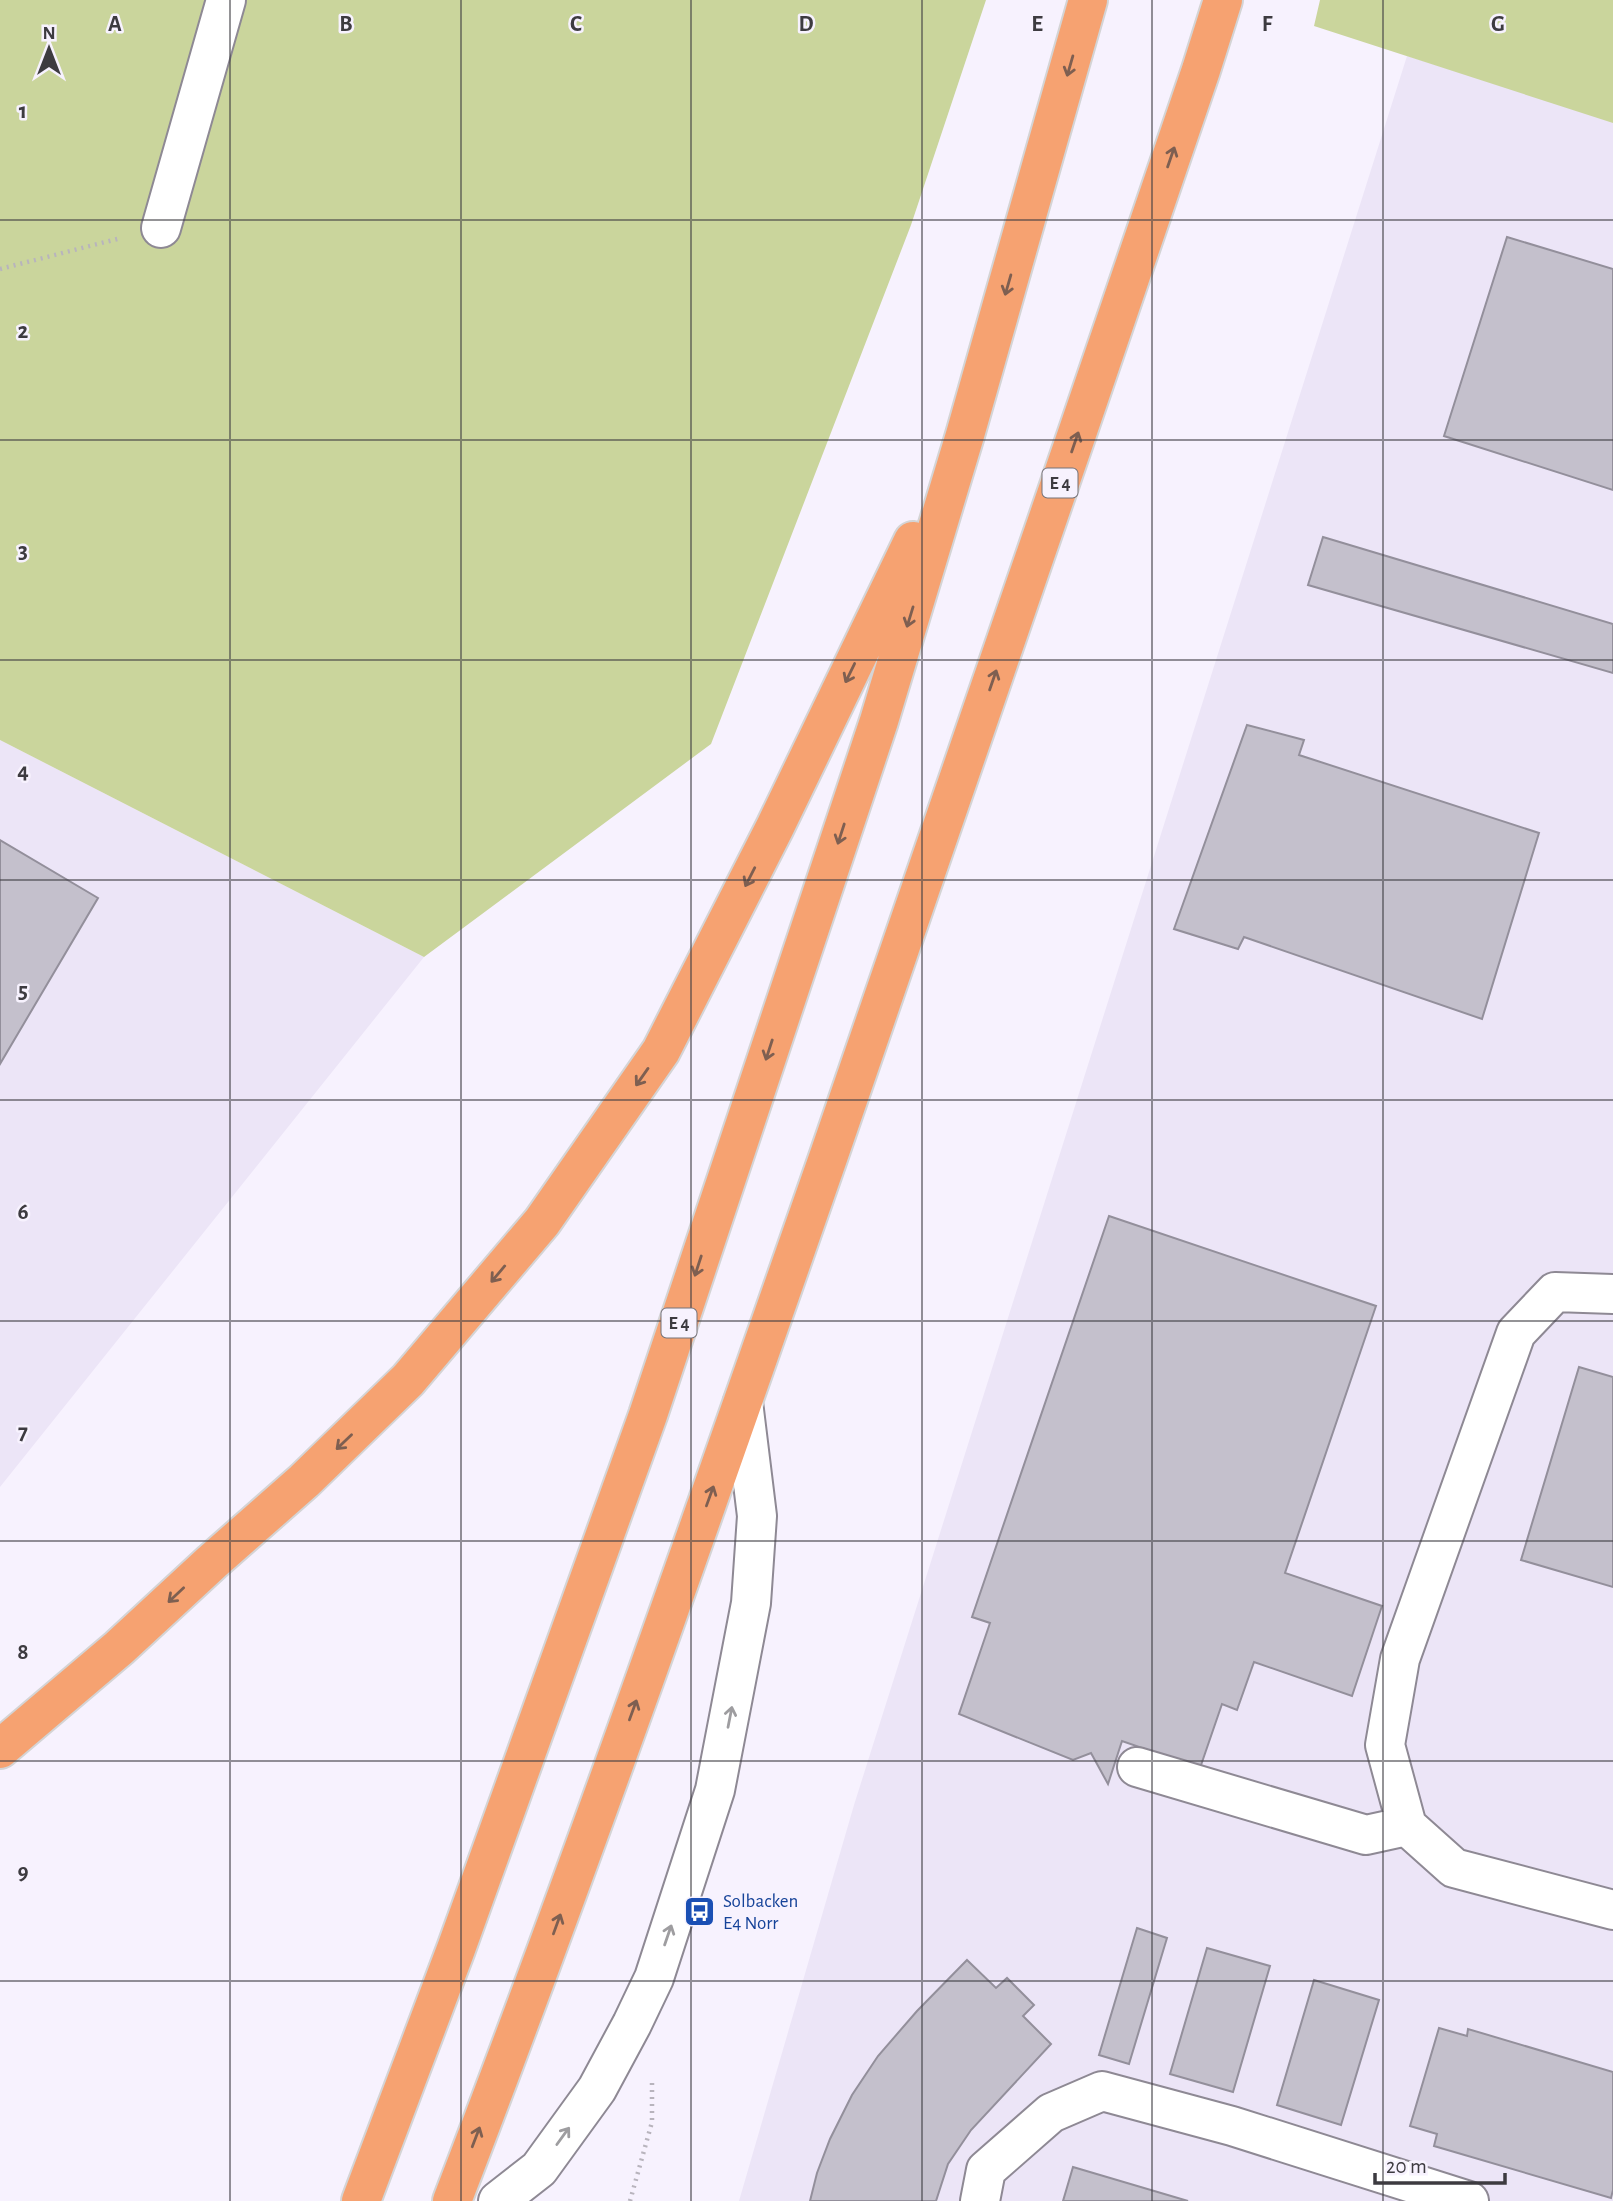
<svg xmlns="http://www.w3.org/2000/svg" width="1613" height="2201" viewBox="0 0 1613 2201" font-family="'Alegreya Sans',sans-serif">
<rect width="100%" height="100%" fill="#f7f2fe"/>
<path fill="#ece5f7" d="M1407 56 1613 120V2201H739L854 1805Z
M0 740 424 957 0 1487Z"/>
<path fill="#cad59c" d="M0 0H986L911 225 711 744 424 957 0 740Z
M1320 0H1613V123L1314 26Z"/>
<path fill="#c4c0cc" stroke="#938f9b" stroke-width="2" d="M1507 237 1613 269V490L1444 436Z
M1323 537 1613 624V673L1308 585Z
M1247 725 1304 740 1299 755 1539 833 1482 1019 1244 937 1238 949 1174 929Z
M0 840 98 898 0 1064Z
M1109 1216 1376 1306 1285 1573 1382 1606 1352 1696 1254 1662 1237 1710 1222 1704 1200 1768 1122 1741 1108 1784 1091 1753 1073 1760 959 1714 990 1623 972 1617Z
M1579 1367 1613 1377V1587L1521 1560Z
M1137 1928 1167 1938 1129 2064 1099 2055Z
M1207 1948 1270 1966 1233 2092 1170 2074Z
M967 1960 996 1988 1007 1978 1034 2005 1023 2016 1051 2044 971 2130 948 2164 936 2201H810L817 2173 830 2139 852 2095 878 2056 917 2011Z
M1314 1980 1379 2000 1341 2125 1277 2105Z
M1439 2028 1467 2036 1468 2029 1613 2072V2190L1611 2198 1434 2146 1437 2134 1410 2126Z
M1073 2167 1188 2201H1063Z"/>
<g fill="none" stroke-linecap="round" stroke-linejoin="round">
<defs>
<path id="minor" d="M161 228 226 0
M1613 1294 1555 1292 1516 1333 1400 1659 1385 1745 1407 1826 1454 1868 1613 1910
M1137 1767 1366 1835 1407 1826
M498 2201 539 2169 597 2089 632 2024 654 1978 715 1790 751 1603 757 1516 743 1402
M980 2201 986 2170 1051 2113 1102 2091 1232 2126 1469 2201"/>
<path id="highway" d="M0 1749 119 1648 212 1562 304 1481 408 1380 542 1222 661 1051 775 827 913 541
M361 2201 456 1949 648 1415 879 721 965 435 1088 0
M452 2201C585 1855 707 1505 829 1155 954 793 1078 432 1201 70L1223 0"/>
</defs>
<use href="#minor" stroke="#8e8994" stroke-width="42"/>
<use href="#highway" stroke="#d4d4d5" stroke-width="42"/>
<path stroke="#b8b4bd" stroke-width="4.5" stroke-dasharray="2 5" stroke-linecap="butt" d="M0 269 121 238
M630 2201 652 2122V2079"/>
<use href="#minor" stroke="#fff" stroke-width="38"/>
<use href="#highway" stroke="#f6a271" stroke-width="38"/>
</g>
<defs><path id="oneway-shaft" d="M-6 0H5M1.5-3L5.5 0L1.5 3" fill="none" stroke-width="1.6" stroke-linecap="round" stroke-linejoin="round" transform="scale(1.75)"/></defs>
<g stroke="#7e5f51">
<use href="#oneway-shaft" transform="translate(1070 66) rotate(106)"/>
<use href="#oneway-shaft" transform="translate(1171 157) rotate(-71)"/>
<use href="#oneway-shaft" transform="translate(1008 285) rotate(106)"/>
<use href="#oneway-shaft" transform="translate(1075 442) rotate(-71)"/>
<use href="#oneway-shaft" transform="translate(910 617) rotate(107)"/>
<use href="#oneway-shaft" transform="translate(850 673) rotate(116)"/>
<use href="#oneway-shaft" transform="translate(993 680) rotate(-71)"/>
<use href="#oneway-shaft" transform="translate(841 834) rotate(108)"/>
<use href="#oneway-shaft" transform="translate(750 877) rotate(117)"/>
<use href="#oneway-shaft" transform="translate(769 1050) rotate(108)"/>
<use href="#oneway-shaft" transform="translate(642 1077) rotate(125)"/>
<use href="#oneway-shaft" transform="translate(698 1266) rotate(108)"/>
<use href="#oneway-shaft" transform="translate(498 1274) rotate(130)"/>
<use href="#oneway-shaft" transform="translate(344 1442) rotate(136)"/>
<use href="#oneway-shaft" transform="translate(710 1496) rotate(-70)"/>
<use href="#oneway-shaft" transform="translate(176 1595) rotate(137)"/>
<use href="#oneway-shaft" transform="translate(633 1710) rotate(-70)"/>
<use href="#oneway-shaft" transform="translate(557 1924) rotate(-70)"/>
<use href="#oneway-shaft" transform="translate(476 2137) rotate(-69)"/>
</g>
<g stroke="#9e9da0">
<use href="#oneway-shaft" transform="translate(730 1717) rotate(-79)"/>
<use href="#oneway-shaft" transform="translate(668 1935) rotate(-71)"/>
<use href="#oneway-shaft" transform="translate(563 2136) rotate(-54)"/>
</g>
<path fill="none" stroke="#3d3b40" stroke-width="2" stroke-opacity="0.55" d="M230 0V2201M461 0V2201M691 0V2201M922 0V2201M1152 0V2201M1383 0V2201M0 220H1613M0 440H1613M0 660H1613M0 880H1613M0 1100H1613M0 1321H1613M0 1541H1613M0 1761H1613M0 1981H1613"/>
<defs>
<symbol id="bus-square" viewBox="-11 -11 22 22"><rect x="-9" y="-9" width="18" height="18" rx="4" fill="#1a4fb4" stroke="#f7f2fe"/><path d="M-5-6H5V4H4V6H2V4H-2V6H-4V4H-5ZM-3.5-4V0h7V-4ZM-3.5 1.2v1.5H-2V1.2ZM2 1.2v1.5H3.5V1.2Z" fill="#fff"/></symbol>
</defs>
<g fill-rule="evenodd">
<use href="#bus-square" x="682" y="1894" width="35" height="35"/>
</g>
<g text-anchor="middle" stroke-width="5" stroke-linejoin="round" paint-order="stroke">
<g fill="#f7f2fe" stroke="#757279" stroke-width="2">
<rect x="1042.5" y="468.5" width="35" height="29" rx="5"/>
<rect x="661.5" y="1308.5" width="35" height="29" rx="5"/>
</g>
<g font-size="18" font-weight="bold" fill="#3d3b40">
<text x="1060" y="489">E 4</text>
<text x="679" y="1329">E 4</text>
</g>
<g font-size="19" fill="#164399" stroke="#f7f2fe" text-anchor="start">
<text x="723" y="1907">Solbacken<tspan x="723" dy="22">E4 Norr</tspan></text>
</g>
</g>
<g font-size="23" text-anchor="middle" font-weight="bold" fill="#3d3b40" stroke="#f7f2fe" stroke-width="5" stroke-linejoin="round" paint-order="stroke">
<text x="115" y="31">A</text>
<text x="346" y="31">B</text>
<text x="576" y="31">C</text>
<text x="806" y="31">D</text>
<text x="1037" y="31">E</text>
<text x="1267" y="31">F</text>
<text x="1498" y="31">G</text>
<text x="23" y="118">1</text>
<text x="23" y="338">2</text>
<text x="23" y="558">3</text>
<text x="23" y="778">4</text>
<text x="23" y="998">5</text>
<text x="23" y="1219">6</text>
<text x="23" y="1439">7</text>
<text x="23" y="1659">8</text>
<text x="23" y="1879">9</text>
</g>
<g transform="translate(49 49)" stroke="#f7f2fe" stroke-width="5" paint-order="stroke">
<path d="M0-5L12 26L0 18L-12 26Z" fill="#3d3b40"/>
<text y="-10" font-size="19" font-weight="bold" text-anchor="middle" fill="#3d3b40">N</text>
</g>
<path d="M1375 2173v10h130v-10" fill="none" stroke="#3d3b40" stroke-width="3.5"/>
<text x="1386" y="2173" font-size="21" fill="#3d3b40" stroke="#f7f2fe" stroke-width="5" paint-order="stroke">20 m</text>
</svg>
